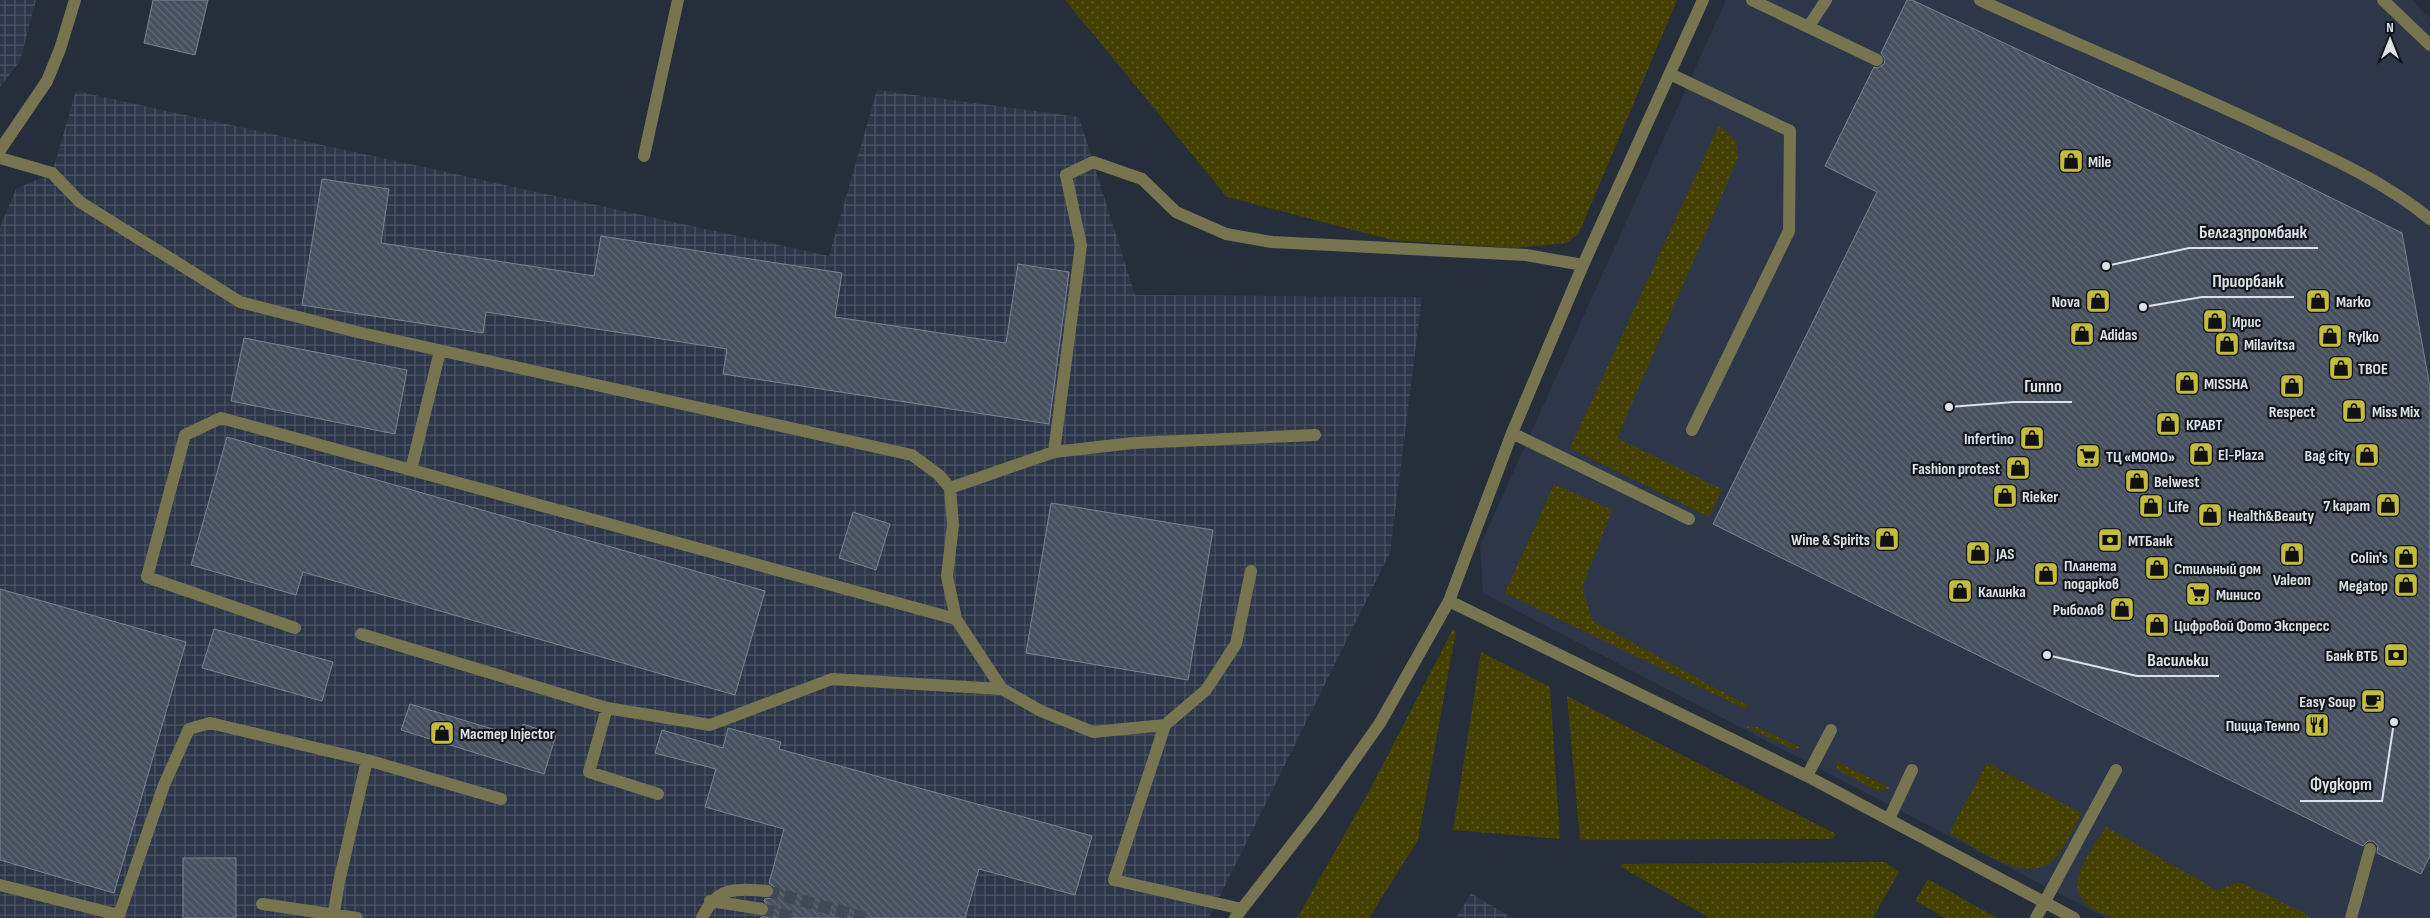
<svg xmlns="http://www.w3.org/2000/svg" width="2430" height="918" viewBox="0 0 2430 918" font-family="'Sofia Sans Condensed',sans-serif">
<defs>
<pattern id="industrial-grid" width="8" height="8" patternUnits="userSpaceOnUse" patternTransform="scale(1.25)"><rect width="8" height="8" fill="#2d3749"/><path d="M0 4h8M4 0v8" fill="none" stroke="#4b5463"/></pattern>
<pattern id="grass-dots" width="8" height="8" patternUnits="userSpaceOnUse" patternTransform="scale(1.25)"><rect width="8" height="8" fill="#444002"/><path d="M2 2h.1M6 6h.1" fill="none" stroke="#5e5b27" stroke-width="1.8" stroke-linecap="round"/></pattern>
<pattern id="building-back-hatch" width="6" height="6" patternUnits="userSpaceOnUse" patternTransform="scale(1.25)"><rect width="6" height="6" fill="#47505e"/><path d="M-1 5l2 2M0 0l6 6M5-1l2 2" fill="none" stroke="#616975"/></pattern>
</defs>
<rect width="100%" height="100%" fill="#252e3a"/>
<path fill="#2d3749" d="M1726 0H2412L2430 19V918H2106L1483 593 1480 546Z"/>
<path fill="url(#industrial-grid)" d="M0 0H36L20 61 0 87Z
M877 90 1079 117 1135 295 1422 297 1390 553 1209 918H0V227L16 189 52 173 76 91 829 256Z
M1471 893 1512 918H1456Z"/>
<path fill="url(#grass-dots)" d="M1065 0H1677L1579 233 1567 243 1514 248 1392 240 1227 197Z
M1719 125 1736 141 1738 158 1617 438 1722 489 1709 517 1570 448Z
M1554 484 1612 510 1582 588 1593 621 1747 705 1745 709 1505 593Z
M1453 629 1456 631 1418 840 1369 918H1297L1367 795Z
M1481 652 1550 687 1560 839 1453 830Z
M1567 696 1836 834 1832 839 1580 840Z
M1744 726 1757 727 1802 748 1792 749Z
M1835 761 1891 788 1879 792 1838 770Z
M1987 763 2082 813C2074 827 2067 844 2056 857 2030 889 1977 848 1949 833Z
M2106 827 2217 890 2240 882 2308 915 2309 918H2113C2104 914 2092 910 2085 903 2063 883 2095 845 2106 827Z
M1885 862 1899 872 1873 918H1710L1621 867V864Z
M1928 879 1997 918H1945L1915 901Z"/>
<path fill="url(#building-back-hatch)" stroke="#7a8493" d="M153 0H208L195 55 144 43Z
M1907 0H1912L2261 163 2402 233 2430 387V856L2421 874 2377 853 2378 846 2373 841H2368L2363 846 1713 524 1877 192 1825 166 1874 67 1878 68 1884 64 1885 59 1881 53Z
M322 179 389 189 381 243 594 276 601 236 842 273 835 317 1006 343 1018 264 1069 272 1049 424 723 374 727 349 486 312 483 333 302 305Z
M244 338 407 370 395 434 231 401Z
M227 437 765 591 735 695 303 572 296 595 191 565Z
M1051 503 1213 530 1188 680 1026 653Z
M853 512 890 524 876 570 839 558Z
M0 589 186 642 114 893 0 860Z
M214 629 333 662 322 701 202 668Z
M410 704 519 737 523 724 556 735 544 774 401 730Z
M728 728 781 742 779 749 1092 836 1075 895 979 869 965 918H760L769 914 770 907 764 901 765 899 771 898 775 892 774 887 769 883 784 829 705 807 716 769 655 753 662 730 723 748Z
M183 858H236V918H183Z"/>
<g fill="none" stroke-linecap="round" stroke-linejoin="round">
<path stroke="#404954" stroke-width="12" stroke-dasharray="12 6" stroke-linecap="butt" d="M767 891 865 918
M762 909 796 918"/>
<path stroke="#777550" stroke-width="12" d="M1752 0 1877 60
M1980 0C2079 46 2180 86 2278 133 2331 158 2385 182 2430 219
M2383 0 2430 45
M1809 26 1826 0
M1670 74 1790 131 1789 231 1692 430
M0 150 47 81 60 49 75 0
M644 156 678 0
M0 158 52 173 80 202 240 302 357 332 912 455 939 475 950 488 953 525 947 576 956 619 1002 689 1041 711 1093 732 1165 725 1206 690 1236 644 1251 571
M1512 433 1689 519
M1054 452 1133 443 1315 435
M411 470 440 351
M950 488 1054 452 1081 245 1066 175 1093 162 1142 179 1176 212 1226 234 1272 242 1526 255 1583 265
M1449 601 1807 776 2074 918
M295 628 147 577 185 435 221 418 956 619
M361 634 607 708 710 725 832 679 1002 689
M607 708 589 772 658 794
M1165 725 1114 880 1242 909
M1807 776 1831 730
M1889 819 1912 770
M0 885 119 915
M710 901 762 909
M262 904 357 918
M118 918 164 785 189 729 210 723 367 760
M333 918 339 882 367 760 501 799
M702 918C717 886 735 889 767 891
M1235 918 1318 811 1380 723 1449 601 1512 433 1583 265 1703 0
M2036 918 2116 770
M2351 918 2370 849"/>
</g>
<defs>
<symbol id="shop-square" viewBox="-11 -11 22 22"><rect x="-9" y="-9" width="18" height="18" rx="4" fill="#c4bc3d" stroke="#12161b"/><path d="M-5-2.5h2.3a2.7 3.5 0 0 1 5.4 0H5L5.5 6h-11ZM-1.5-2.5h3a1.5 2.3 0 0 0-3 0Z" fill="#111"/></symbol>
<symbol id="supermarket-square" viewBox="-11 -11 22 22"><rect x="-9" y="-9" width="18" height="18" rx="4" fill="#c4bc3d" stroke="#12161b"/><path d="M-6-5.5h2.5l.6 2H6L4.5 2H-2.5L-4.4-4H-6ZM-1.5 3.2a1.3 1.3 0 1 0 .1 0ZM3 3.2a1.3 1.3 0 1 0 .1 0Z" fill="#111"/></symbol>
<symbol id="bank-square" viewBox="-11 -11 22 22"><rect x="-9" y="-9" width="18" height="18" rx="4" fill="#c4bc3d" stroke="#12161b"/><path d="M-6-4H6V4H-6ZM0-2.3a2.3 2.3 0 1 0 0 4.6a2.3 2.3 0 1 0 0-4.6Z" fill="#111"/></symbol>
<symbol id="cafe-square" viewBox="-11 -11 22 22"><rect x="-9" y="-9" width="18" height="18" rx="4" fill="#c4bc3d" stroke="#12161b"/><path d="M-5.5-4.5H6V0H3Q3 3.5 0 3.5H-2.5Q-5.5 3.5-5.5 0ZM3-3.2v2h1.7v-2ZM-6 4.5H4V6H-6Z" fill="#111"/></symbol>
<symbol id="restaurant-square" viewBox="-11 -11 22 22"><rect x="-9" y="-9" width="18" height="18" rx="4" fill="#c4bc3d" stroke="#12161b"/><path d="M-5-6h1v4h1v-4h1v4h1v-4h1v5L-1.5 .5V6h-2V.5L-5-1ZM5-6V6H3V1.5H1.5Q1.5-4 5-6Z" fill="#111"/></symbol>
</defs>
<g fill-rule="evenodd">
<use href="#shop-square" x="2057" y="147" width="28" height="28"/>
<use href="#shop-square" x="2084" y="287" width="28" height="28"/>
<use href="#shop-square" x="2304" y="287" width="28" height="28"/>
<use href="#shop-square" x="2201" y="307" width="28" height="28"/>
<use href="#shop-square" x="2068" y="320" width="28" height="28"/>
<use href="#shop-square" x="2316" y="322" width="28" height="28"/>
<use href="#shop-square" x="2213" y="330" width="28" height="28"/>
<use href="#shop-square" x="2327" y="354" width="28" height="28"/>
<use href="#shop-square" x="2173" y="369" width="28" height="28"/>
<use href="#shop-square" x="2278" y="372" width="28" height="28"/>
<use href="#shop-square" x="2340" y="397" width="28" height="28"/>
<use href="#shop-square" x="2154" y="410" width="28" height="28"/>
<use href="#shop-square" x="2018" y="424" width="28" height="28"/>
<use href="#shop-square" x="2187" y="440" width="28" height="28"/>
<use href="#shop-square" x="2353" y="441" width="28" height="28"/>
<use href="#supermarket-square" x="2074" y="442" width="28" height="28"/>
<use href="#shop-square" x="2004" y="454" width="28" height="28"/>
<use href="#shop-square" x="2123" y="467" width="28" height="28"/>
<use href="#shop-square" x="1991" y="482" width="28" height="28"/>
<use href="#shop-square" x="2374" y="491" width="28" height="28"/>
<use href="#shop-square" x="2137" y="492" width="28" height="28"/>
<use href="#shop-square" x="2196" y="501" width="28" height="28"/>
<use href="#shop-square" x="1873" y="525" width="28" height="28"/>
<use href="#bank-square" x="2096" y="526" width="28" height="28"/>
<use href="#shop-square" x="1964" y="539" width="28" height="28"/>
<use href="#shop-square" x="2278" y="540" width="28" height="28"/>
<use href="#shop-square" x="2392" y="543" width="28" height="28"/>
<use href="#shop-square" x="2143" y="554" width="28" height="28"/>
<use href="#shop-square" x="2032" y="560" width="28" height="28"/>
<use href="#shop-square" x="2392" y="571" width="28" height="28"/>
<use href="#shop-square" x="1946" y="577" width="28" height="28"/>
<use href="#supermarket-square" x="2184" y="580" width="28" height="28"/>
<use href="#shop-square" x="2108" y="595" width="28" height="28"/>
<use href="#shop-square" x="2143" y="611" width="28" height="28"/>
<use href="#bank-square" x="2382" y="641" width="28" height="28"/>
<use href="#cafe-square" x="2359" y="687" width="28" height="28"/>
<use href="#restaurant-square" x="2303" y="711" width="28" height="28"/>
<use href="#shop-square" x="428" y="719" width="28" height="28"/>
</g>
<g text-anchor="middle" stroke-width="4.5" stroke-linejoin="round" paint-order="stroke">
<g font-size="16" font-weight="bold" fill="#dce1ea" stroke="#12161b" text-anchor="start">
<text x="2088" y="167">Mile</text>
<text x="2080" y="307" text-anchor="end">Nova</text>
<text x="2336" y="307">Marko</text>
<text x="2232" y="327">Ирис</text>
<text x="2100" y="340">Adidas</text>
<text x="2348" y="342">Rylko</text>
<text x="2244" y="350">Milavitsa</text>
<text x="2358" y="374">ТВОЕ</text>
<text x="2204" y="389">MISSHA</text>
<text x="2292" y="417" text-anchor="middle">Respect</text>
<text x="2372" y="417">Miss Mix</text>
<text x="2186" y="430">КРАВТ</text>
<text x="2014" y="444" text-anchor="end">Infertino</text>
<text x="2218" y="460">El-Plaza</text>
<text x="2350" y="461" text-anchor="end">Bag city</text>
<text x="2106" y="462">ТЦ «МОМО»</text>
<text x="2000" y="474" text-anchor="end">Fashion protest</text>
<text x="2154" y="487">Belwest</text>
<text x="2022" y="502">Rieker</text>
<text x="2370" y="511" text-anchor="end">7 карат</text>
<text x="2168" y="512">Life</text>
<text x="2228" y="521">Health&amp;Beauty</text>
<text x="1870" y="545" text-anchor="end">Wine &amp; Spirits</text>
<text x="2128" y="546">МТБанк</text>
<text x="1996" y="559">JAS</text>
<text x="2388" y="563" text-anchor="end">Colin's</text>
<text x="2064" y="571">Планета<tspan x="2064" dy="18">подарков</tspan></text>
<text x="2174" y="574">Стильный дом</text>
<text x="2292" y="585" text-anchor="middle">Valeon</text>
<text x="2388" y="591" text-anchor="end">Megatop</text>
<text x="1978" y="597">Калинка</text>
<text x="2216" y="600">Минисо</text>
<text x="2104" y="615" text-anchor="end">Рыболов</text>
<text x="2174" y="631">Цифровой Фото Экспресс</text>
<text x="2378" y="661" text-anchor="end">Банк ВТБ</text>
<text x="2356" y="707" text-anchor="end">Easy Soup</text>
<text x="2300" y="731" text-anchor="end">Пицца Темпо</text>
<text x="460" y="739">Мастер Injector</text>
</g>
</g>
<path fill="none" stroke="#dce1ea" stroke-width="2" d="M2106 266L2189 248H2318M2143 307L2202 297H2294M1949 407L2014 402H2072M2047 655L2137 676H2219M2394 722L2382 801H2300"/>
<g fill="#dce1ea" stroke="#12161b" stroke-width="2">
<circle cx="2106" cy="266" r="5"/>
<circle cx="2143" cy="307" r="5"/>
<circle cx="1949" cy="407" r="5"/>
<circle cx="2047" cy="655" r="5"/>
<circle cx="2394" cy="722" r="5"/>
</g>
<g font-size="18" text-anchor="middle" font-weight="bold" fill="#dce1ea" stroke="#12161b" stroke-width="4.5" stroke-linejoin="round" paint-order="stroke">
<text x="2253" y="238">Белгазпромбанк</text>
<text x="2248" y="287">Приорбанк</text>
<text x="2043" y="392">Гиппо</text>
<text x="2178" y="666">Васильки</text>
<text x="2341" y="790">Фудкорт</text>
</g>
<g transform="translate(2390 40)" stroke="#12161b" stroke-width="4" paint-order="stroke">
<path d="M0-4L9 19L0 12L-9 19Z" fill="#dce1ea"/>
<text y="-8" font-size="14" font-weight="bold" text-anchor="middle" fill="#dce1ea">N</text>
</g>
</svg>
